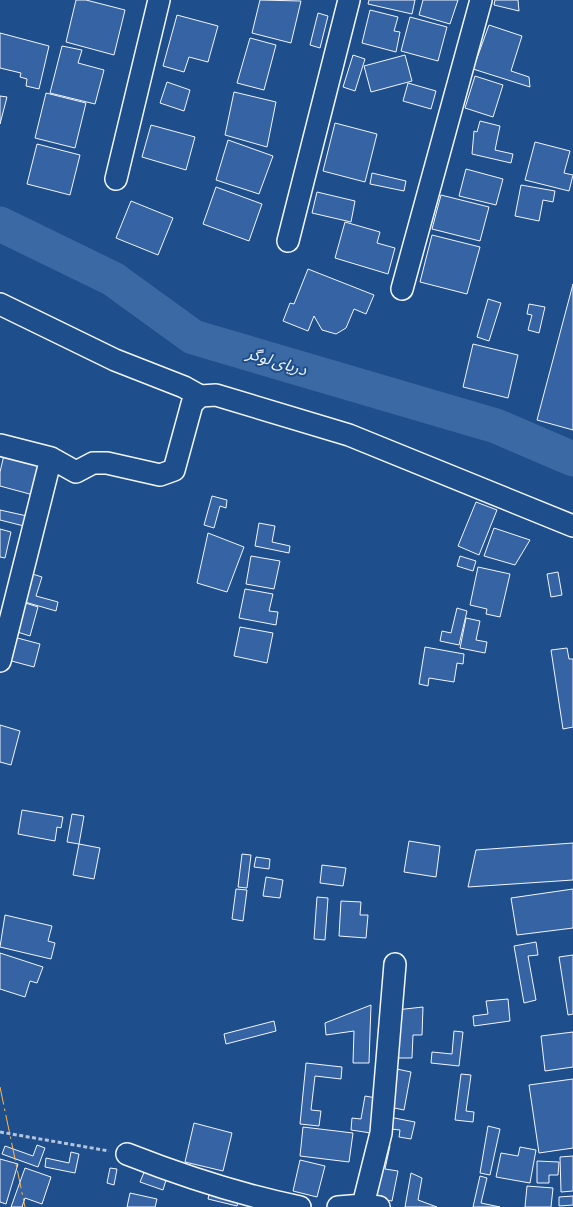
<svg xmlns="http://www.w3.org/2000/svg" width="573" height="1207" viewBox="0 0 573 1207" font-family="'Alegreya Sans','Noto Sans Arabic',sans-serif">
<rect width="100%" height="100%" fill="#1f4e8c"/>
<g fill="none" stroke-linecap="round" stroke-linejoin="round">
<path stroke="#3b69a3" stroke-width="35" d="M0 224 113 279 193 337 496 426 573 459"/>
</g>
<path fill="#3563a3" stroke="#f2f6ff" d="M76 0H86L125 10 114 55 66 42Z
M260 0 301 1 291 43 252 33Z
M369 0H415L412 14 368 4Z
M423 0H458L450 24 419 15Z
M495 0H518L519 11 494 5Z
M370 10 398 17 394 31 400 32 396 52 362 43Z
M318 13 328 16 320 48 310 45Z
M177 15 218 26 208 62 189 57 184 72 163 66Z
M410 17 447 27 438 61 401 51Z
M489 25 522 36 511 71 529 77 530 87 473 69Z
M0 33 49 46 39 89 26 86 27 79 20 77 21 73 0 68Z
M250 38 276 45 264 90 237 83Z
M62 46 82 50 78 63 104 70 95 104 50 93Z
M353 55 365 59 355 91 343 87Z
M405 55 412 81 371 92 364 66Z
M475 76 503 85 493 117 465 108Z
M167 82 190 90 184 111 160 103Z
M408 83 436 91 431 109 403 101Z
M234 92 276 102 267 147 225 135Z
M46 93 86 103 75 148 35 138Z
M0 96 7 97 0 124Z
M480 121 500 126 495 150 513 154 511 163 472 154 474 131 477 132Z
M335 123 377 134 365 182 323 171Z
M151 125 195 137 186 170 142 157Z
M228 140 273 156 259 194 216 180Z
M535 142 570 151 564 173 573 175 569 191 525 180Z
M37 144 80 155 70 195 27 184Z
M466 169 503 179 496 205 459 196Z
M372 173 406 181 404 191 370 184Z
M521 185 555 191 553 202 543 200 539 221 515 216Z
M216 187 262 204 249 241 203 224Z
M317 192 355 201 351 222 312 213Z
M441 195 489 207 480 241 432 229Z
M131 201 173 218 158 255 116 238Z
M345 222 380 232 377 243 395 248 388 274 335 258Z
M432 235 480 247 467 294 420 282Z
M308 269 374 295 366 314 354 309 346 328 336 334 322 330 314 316 308 331 283 321 290 303 294 304Z
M573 284V430L537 420Z
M488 299 501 303 489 341 477 337Z
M529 304 545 307 539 333 528 330 532 315 527 314Z
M473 344 518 355 508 398 463 387Z
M4 455 44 466 37 496 0 486V472Z
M212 496 227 500 226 508 220 506 214 528 204 525Z
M476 502 497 510 479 555 458 546Z
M0 510 27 516 24 526 0 520Z
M259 523 275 526 272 542 290 546 289 553 255 546Z
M494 528 530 540 515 565 484 556Z
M0 529 11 532 5 558 0 557Z
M208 533 244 547 227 592 197 583Z
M251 556 280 561 274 589 246 584Z
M460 556 476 561 473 571 457 566Z
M478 567 510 574 500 617 486 614 487 609 470 605Z
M26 572 42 577 36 596 58 602 56 611 18 600Z
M558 572 562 595 551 597 547 574Z
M245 589 273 594 269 611 278 612 276 625 239 618Z
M19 601 38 607 30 636 11 630Z
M457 608 467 611 459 645 440 641 442 631 451 633Z
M466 618 480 621 476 640 487 642 485 653 460 648Z
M240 627 273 633 267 663 234 656Z
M10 636 40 644 34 667 4 659Z
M425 647 464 654 463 664 457 663 454 682 429 678 428 686 419 684Z
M567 648 569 659H573V727L563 729 551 650Z
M0 725 20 731 11 765 0 762Z
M22 810 63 817 61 828 57 827 55 841 18 834Z
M72 814 84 816 79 844 67 842Z
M409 841 440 846 436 877 404 872Z
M573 843V880L468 887 476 850Z
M79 844 100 848 94 879 73 875Z
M242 854 251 855 247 888 238 887Z
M256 857 270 859 269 869 254 867Z
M322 865 346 868 343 886 320 883Z
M266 877 283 880 280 898 263 896Z
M236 889 247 890 243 921 232 919Z
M573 889V928L517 935 511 898Z
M317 897 328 898 325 940 314 939Z
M341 901 361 902 360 915H368L366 938 339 936Z
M5 915 52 926 48 941 55 943 51 959 0 947Z
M536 942 538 955 528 956 536 1000 524 1003 514 946Z
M0 953 43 967 37 983 30 981 25 997 0 989Z
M573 955V1014L568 1015 559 957Z
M508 999 510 1021 474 1026 473 1016 488 1014 486 1001Z
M371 1005 369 1063H353L354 1031 326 1035 325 1023Z
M423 1007 422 1035H413L412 1058H393L396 1010Z
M274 1021 276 1031 226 1044 224 1034Z
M454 1031 463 1032 459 1066 431 1063 432 1052 452 1054Z
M573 1032V1067L545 1071 541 1036Z
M306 1063 342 1067 341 1079 315 1076 311 1110 321 1111 319 1126 300 1124Z
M392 1068 411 1072 404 1110 385 1106Z
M461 1074 471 1075 466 1111 474 1112 473 1122 455 1120Z
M573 1079V1148L539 1153 529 1085Z
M365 1096 376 1098 371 1133 351 1130 352 1118 361 1119Z
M384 1116 415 1122 411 1139 399 1137 400 1130 391 1129Z
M194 1123 232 1133 223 1171 185 1162Z
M488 1126 500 1129 490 1175 480 1173Z
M303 1127 353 1133 349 1162 300 1156Z
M378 1143 390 1146 385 1169 398 1171 392 1201 367 1197Z
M37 1145 45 1148 38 1167 2 1154 5 1146 33 1156Z
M520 1147 536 1150 530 1183 496 1177 501 1153 518 1156Z
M71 1152 79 1154 75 1173 45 1167 46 1158 69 1163Z
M573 1156V1191L561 1192 560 1157Z
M0 1159 18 1164 6 1204 0 1202Z
M300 1160 325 1166 317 1197 293 1191Z
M537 1161 559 1162 558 1175H549V1183H537Z
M25 1168 51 1177 42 1204 25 1198 22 1207H11Z
M110 1168 117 1169 114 1185 107 1183Z
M145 1170 167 1177 163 1190 140 1182Z
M411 1173 422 1178 418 1200 437 1207H405Z
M480 1176 487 1178 481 1203 500 1207H473Z
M527 1186 553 1188 551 1207H525Z
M210 1190 239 1197 237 1206 208 1199Z
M130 1193 157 1199 155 1207H127Z
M573 1196V1205L559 1206V1197Z"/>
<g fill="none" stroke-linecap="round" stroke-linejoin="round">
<defs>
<path id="minor" d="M116 179 159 0
M288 241 349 0
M402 289 481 0
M0 304 115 360 184 387 200 396 216 395 349 435 573 526
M0 445 51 458 76 472 93 463H107L160 475 174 470 192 404 200 396
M0 661 51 458
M127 1154C183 1176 241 1195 300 1207
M363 1205 381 1133 395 964
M338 1207 363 1205 379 1207"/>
</defs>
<use href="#minor" stroke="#f2f6ff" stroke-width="24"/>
<path stroke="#b3c4dc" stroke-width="3" stroke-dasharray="4 2.5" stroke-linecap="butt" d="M0 1132 109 1151"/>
<use href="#minor" stroke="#1f4e8c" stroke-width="21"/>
<path stroke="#ffb74d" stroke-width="1" stroke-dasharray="18 4 2.5 4" stroke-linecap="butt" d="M0 1087 25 1207"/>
</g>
<g text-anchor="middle" stroke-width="4" stroke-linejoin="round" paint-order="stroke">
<g font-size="16" font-style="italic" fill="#f2f6ff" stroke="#1f4e8c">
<text transform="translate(277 361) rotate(17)" y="6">دریای لوگر</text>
</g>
</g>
</svg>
